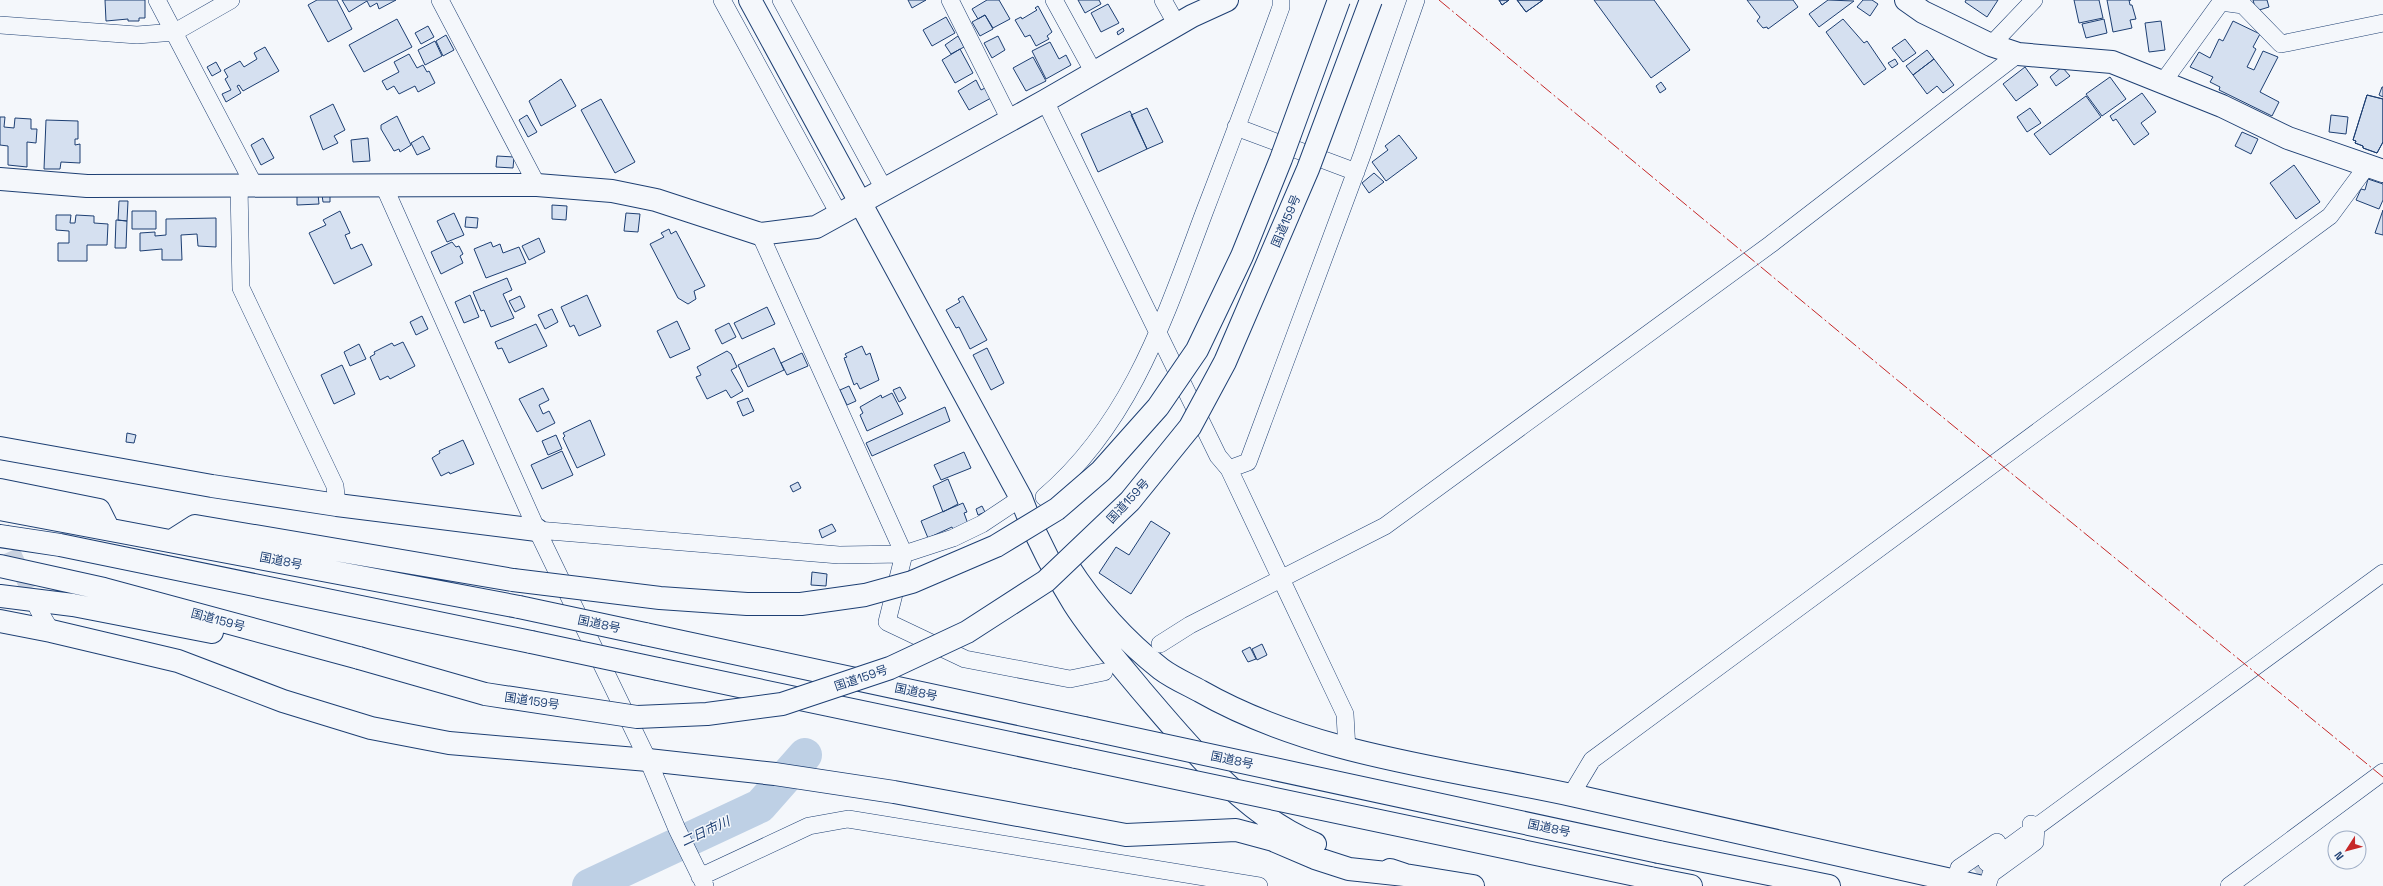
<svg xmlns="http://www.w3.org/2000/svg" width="2383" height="886" viewBox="0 0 2383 886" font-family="'Space Grotesk','Noto Sans JP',sans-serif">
<rect width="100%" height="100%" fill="#f4f7fb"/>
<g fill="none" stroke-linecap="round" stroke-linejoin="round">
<path stroke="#bed0e5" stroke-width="34" d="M589 886 760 806 805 755"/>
</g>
<path fill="#d5e0f0" stroke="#1d3f73" d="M105 0H145V18H139V21H128V19L106 21Z
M317 0H337L352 29 328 42 308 5Z
M342 0H396L379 9 377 3 370 7 367 1 349 12Z
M908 0H926L912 8Z
M987 0H999L1010 19 993 28 985 15 978 19 972 9Z
M1078 0H1099L1101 4 1085 13Z
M1499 0H1509L1502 5Z
M1499 0H1509L1502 5Z
M1517 0H1543L1526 12Z
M1517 0H1543L1526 12Z
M1594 0H1654L1690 50 1651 78Z
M1747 0H1793L1798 7 1768 29 1767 27 1763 28 1757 21 1760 17Z
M1828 0 1854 1 1819 27 1809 14Z
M1863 0H1872L1878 4 1870 16 1857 7Z
M1966 0H1998L1987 17 1965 2Z
M2074 0H2099L2103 18 2079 23Z
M2107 0H2131H2129L2130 5H2132L2136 19 2130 20 2132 28 2113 32Z
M2253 0H2267L2269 7 2256 11Z
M1108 4 1119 23 1101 32 1091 13Z
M1038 6 1052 32 1047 36 1049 39 1036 46 1030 35 1025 37 1015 20 1021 17 1022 19 1037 10 1035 8Z
M985 15 993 29 980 36 972 22Z
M946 17 955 33 932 46 923 30Z
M397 19 412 47 364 72 349 45Z
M1843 19 1864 43 1867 41 1886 69 1864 85 1826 32Z
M2104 19 2107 33 2086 38 2082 24Z
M2161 21 2165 50 2149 52 2145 23Z
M2233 21 2260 34 2253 47 2256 49 2247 67 2254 70 2263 51 2278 57 2260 92 2279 102 2272 116 2219 90 2220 87 2210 82 2213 77 2190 67 2199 52 2210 58 2219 39 2223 41Z
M428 26 434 37 421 44 415 33Z
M1123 28 1124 31 1118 35 1117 32Z
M446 35 454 50 443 56 436 41Z
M958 36 964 47 951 54 945 45Z
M998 36 1005 50 992 58 984 43Z
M1905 39 1916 53 1903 62 1892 48Z
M435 41 442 56 425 65 418 50Z
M1050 42 1059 59 1066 55 1071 65 1046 79 1032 51Z
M265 47 279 71 243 91 239 85 237 86 241 93 226 102 222 94 231 90 225 79 228 77 224 70 240 61 244 67 257 59 254 53Z
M960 49 973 73 955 83 942 60Z
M1927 50 1934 59 1913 75 1906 66Z
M409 54 417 68 423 65 427 72 429 71 435 83 418 92 415 86 399 94 394 86 387 90 382 81 399 72 394 62Z
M1033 57 1046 81 1026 91 1013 68Z
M1895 59 1898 64 1892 68 1888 63Z
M1934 59 1954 85 1943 93 1937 86 1927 94 1913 75Z
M216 62 221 71 212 76 207 67Z
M2025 67 2038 85 2016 101 2003 84Z
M2062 67 2070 76 2056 86 2050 77Z
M2110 77 2126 99 2102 116 2086 94Z
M561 79 576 106 541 126 529 101Z
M976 80 981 90 985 88 991 98 969 110 958 91Z
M1661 82 1666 89 1660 93 1656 86Z
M2382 87H2383V97L2379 95Z
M2142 93 2156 112 2141 123 2149 134 2134 145 2116 119 2113 121 2110 116Z
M2367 95 2383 99V142L2377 153 2363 148V146L2355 143 2356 141 2353 140Z
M2367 95 2383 99V142L2377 153 2363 148V146L2355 143 2356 141 2353 140Z
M2086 96 2101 117 2050 155 2034 134Z
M601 99 635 162 615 173 581 110Z
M333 104 345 130 334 136 338 143 323 150 310 116Z
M1147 108 1163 142 1147 149 1131 115Z
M2030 108 2041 123 2027 132 2017 117Z
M1130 111 1147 149 1098 172 1081 134Z
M527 115 537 132 528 137 519 120Z
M2331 115 2348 117 2346 134 2329 132Z
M397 116 411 145 400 152 399 149 394 151 381 129V125Z
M0 117H5L4 127 14 128 15 118 31 119V129H37L36 143 27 142V167L8 165V146L0 145Z
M46 120 78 121V139H75V145L80 144V163L61 162 60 169H44Z
M2242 132 2258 139 2251 154 2235 146Z
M1399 135 1417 158 1386 181 1372 162 1388 150 1385 146Z
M423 136 430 149 417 155 411 143Z
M263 138 274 158 261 165 251 145Z
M368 138 370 161 353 162 351 140Z
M497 156 514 157 513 168 496 167Z
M2294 165 2320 202 2296 219 2270 183Z
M1374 173 1384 182 1369 193 1362 183Z
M2368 179 2383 184V200L2379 209 2356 200 2361 189 2365 190Z
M318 194 319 204 297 205V195Z
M330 194V202H323L322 195Z
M119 201H128L127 221 118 220Z
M552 205 567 206 566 220 552 219Z
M2383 210V235L2375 233Z
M132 211H156V229H132Z
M340 211 350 233 345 235 351 249 362 244 372 265 334 284 309 233 326 225 323 220Z
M454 213 464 235 447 242 437 221Z
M626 213 640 214 638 232 624 231Z
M56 215H71L70 223H75L76 215 94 216V223L108 224 107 245H87V261H58V243H69V231L56 230Z
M466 217 478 218 477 228 465 227Z
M216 218V247L198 246 197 234 181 235 182 260H162V249L140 251V233L155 232V236L166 235V219Z
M116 220 127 221 126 248H115Z
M669 229 671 234 676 231 705 286 694 291 696 299 688 304 678 298 650 244 664 237 661 233Z
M539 238 545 252 529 260 522 246Z
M452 242 456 247 459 246 463 254 460 256 463 263 441 274 431 252Z
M491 242 493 247 500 244 503 253 519 247 526 263 486 278 474 249Z
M507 278 512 290 503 294 514 318 491 327 484 310 481 311 473 292Z
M470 295 479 317 464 323 455 302Z
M587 295 601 326 579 336 574 325 570 327 561 307Z
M520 296 525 307 515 312 509 301Z
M963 296 987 340 970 349 959 327 956 328 946 310 960 302 958 299Z
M767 307 775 324 742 339 734 323Z
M552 309 558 322 545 329 538 315Z
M422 316 428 329 416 335 410 322Z
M677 321 690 349 670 358 657 331Z
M729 323 736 337 722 344 715 330Z
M536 324 547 346 509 363 502 348 498 349 495 342Z
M403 342 415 366 390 379 388 376 380 380 370 357 375 354 374 352 392 343 394 346Z
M359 344 366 359 350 366 344 352Z
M862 346 866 355 870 353 879 380 860 389 857 383 854 385 844 358 847 357 845 354Z
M774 348 784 370 748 387 738 365Z
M987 348 1004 383 991 390 973 355Z
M727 351 731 354 737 367 731 370 743 391 731 398 726 390 707 399 696 377 701 375 697 367Z
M802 353 808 366 787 375 781 363Z
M342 365 355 394 334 404 321 375Z
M849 386 856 401 847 405 840 390Z
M900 387 906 398 899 402 893 390Z
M543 388 549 400 539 405 543 414 549 411 555 423 537 432 519 399Z
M892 393 903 414 867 431 860 415 863 413 860 407 881 395 882 398Z
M748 398 754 411 743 416 737 402Z
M945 407 950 421 872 456 866 443Z
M590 420 605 455 577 468 563 438 565 436 563 433Z
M127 433 136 435 134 443 126 442Z
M556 435 562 449 548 455 542 441Z
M463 440 474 464 450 474 449 472 441 476 432 458 440 453 439 451Z
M562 451 573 475 542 489 531 465Z
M964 452 971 468 941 480 934 465Z
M948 479 958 504 943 512 933 486Z
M798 482 801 488 793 492 790 486Z
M963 503 967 512 964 513 968 524 953 530 952 527 928 538 921 521Z
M982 506 985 512 978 515 976 509Z
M1151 521 1170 533 1131 594 1099 573 1116 547 1129 555Z
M832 524 836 531 822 538 819 530Z
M812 572 827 574 826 586 811 585Z
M1262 644 1267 655 1257 660 1252 649Z
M1250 647 1256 659 1248 662 1242 651Z"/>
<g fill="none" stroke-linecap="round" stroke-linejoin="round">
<path stroke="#c9d2e0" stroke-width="17" stroke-dasharray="17 8" stroke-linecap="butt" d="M1 528 38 609
M1955 886 1987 863"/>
<defs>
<path id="street" d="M157 0 254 185
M440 0 537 185
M722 0 839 214
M781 0 884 189
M950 0 1010 120
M1054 0 1094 73
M1163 0 1177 25
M0 25 137 35 175 32 231 0
M1991 45 2034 0
M2163 82 2221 2 2243 5 2281 44 2383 23
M1045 101 1218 456 1229 469 1345 714 1347 750
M1236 127 1356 172
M383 184 537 530 648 760 677 829 705 886
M239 185 241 288 335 486 337 505
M760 234 904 554 887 622 965 659 1070 679 1104 672
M1229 469 1248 462 1362 155 1416 0
M1044 497C1131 423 1165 317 1204 213 1230 145 1256 76 1281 7V0
M537 530 839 555 904 554 953 538 982 524 1021 498
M38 609 51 631
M1160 644 1190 625 1385 526 1771 244 2018 54
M1571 795 1592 760 2330 216 2367 166
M1987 863 2383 573
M700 877 809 826 848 819 1259 886
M1955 881 1959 868 1997 842
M1987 886 1991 874 2035 842 2036 826 2031 824
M2229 886 2383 772"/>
<path id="secondary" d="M1906 0 1923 12 1991 45 2018 54 2112 62 2222 106 2288 138 2383 171
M0 179 87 186 537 185 612 191 656 200 760 234 816 227 1045 101 1192 16 1227 0"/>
<path id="highway" d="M750 0 1021 498C1035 536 1053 570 1074 604 1093 634 1118 662 1141 690 1189 746 1245 816 1315 844
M0 448 212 486 337 505 537 530
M0 490 99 510 108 528
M0 509 519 607
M0 536 60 545 531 642
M173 540 195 526 513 580
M0 566 104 589 359 658
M1068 566C1093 605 1124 640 1161 669 1173 678 1187 684 1200 691 1314 756 1449 768 1576 796 1710 826 1844 856 1978 886
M0 596 73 605 212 632
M0 621 51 631 178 661 283 701 371 728 449 743 648 760 775 774 894 792 1126 835 1236 830 1273 840 1315 858 1349 869 1405 875
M645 634 1084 728
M658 669 1076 757
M1659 852 1829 886
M1390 870 1405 875 1473 886
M1650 878 1691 886"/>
</defs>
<use href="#street" stroke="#1d3f73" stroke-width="18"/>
<use href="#secondary" stroke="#1d3f73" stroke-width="24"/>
<use href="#highway" stroke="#1d3f73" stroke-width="24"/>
<use href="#street" stroke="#f4f7fb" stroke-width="17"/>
<use href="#secondary" stroke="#f4f7fb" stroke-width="22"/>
<use href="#highway" stroke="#f4f7fb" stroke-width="22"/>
<defs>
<path id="highway-bridge" d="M513 580 660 598 747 604H801L865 595 912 582 996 546 1057 509 1101 471 1158 407 1197 350 1242 256 1281 159 1339 0
M519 607 645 634
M531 642 658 669
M359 658 485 694 637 717 707 714 782 704 890 668 967 632 1046 581 1130 501 1190 427 1225 362 1308 169 1371 0
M1084 728 1659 852
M1076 757 1650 878"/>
</defs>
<use href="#highway-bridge" stroke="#1d3f73" stroke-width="24" stroke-linecap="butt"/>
<use href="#highway-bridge" stroke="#f4f7fb" stroke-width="22"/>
<path stroke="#c62828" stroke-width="1" stroke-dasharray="14 3 2 3" stroke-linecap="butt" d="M1439 0 1896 379 2383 777"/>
</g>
<g text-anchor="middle" stroke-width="3" stroke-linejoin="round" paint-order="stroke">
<g font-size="12" fill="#1d3f73" stroke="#f4f7fb">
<text transform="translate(1286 221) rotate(-67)" y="4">国道159号</text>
<text transform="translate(1128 501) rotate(-47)" y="4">国道159号</text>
<text transform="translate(281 561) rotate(11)" y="4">国道8号</text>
<text transform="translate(218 620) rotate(15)" y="4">国道159号</text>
<text transform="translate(599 624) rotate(12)" y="4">国道8号</text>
<text transform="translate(861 678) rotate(-19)" y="4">国道159号</text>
<text transform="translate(916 692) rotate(12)" y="4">国道8号</text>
<text transform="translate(532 701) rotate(8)" y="4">国道159号</text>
<text transform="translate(1232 760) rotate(12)" y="4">国道8号</text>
<text transform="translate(1549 828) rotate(12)" y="4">国道8号</text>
</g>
<g font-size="13" font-style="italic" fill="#1d3f73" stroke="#f4f7fb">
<text transform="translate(705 831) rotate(-25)" y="5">二日市川</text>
</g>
</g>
<g transform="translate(2347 850) rotate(234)"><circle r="19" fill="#f4f7fb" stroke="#9eadc5"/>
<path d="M0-3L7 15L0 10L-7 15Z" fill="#c62828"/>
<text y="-6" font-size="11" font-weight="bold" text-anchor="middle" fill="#1d3f73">N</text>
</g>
</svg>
